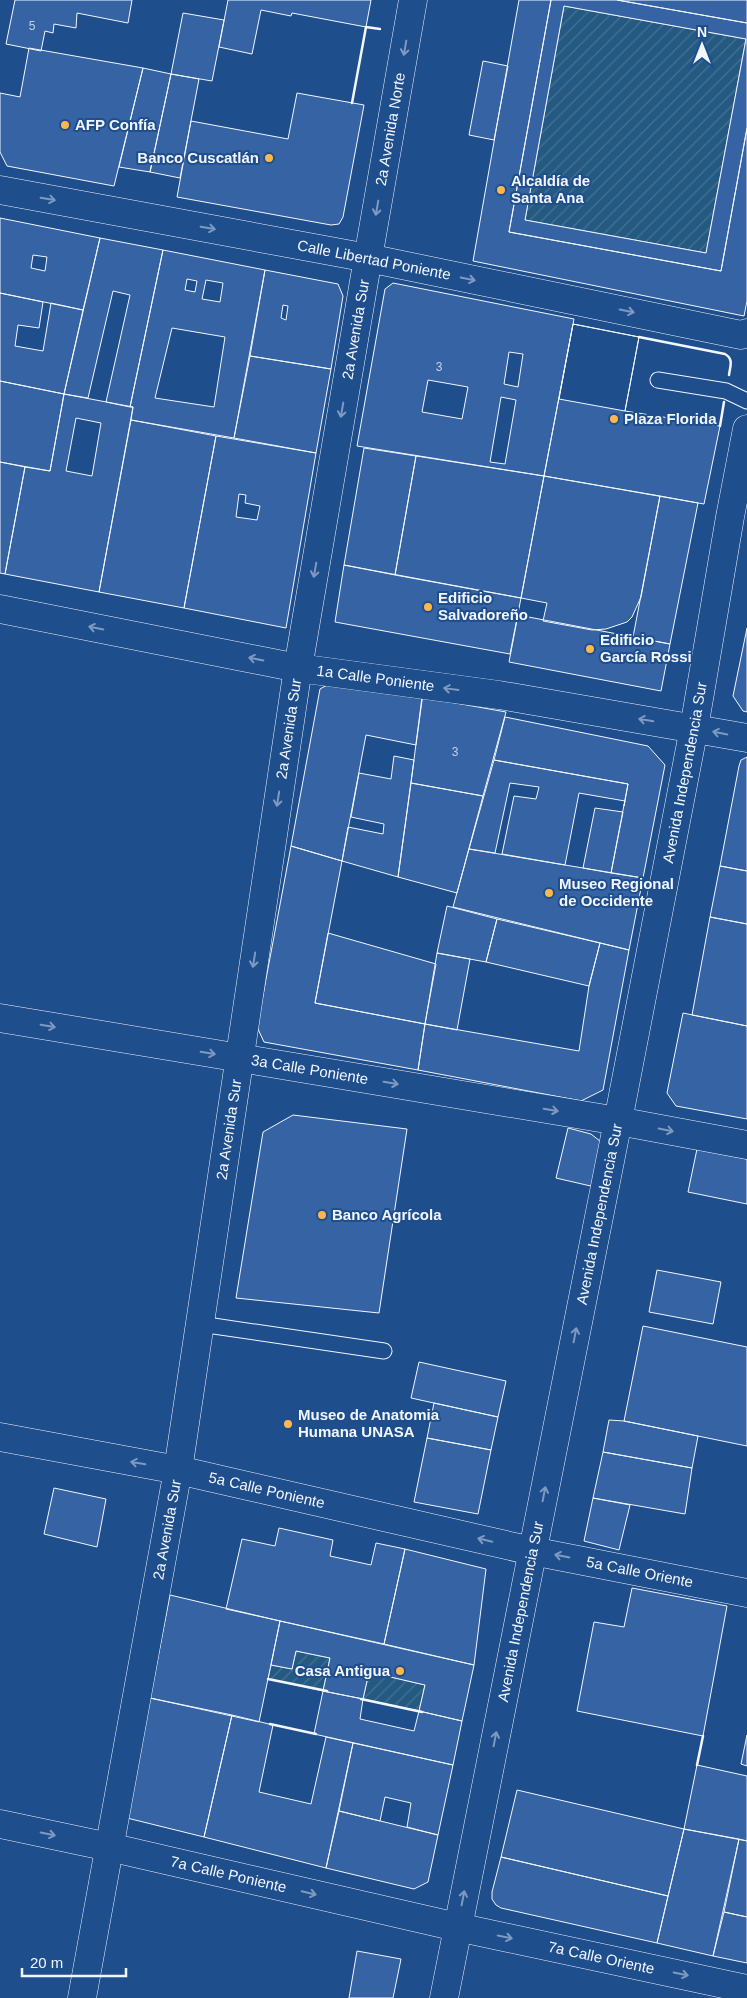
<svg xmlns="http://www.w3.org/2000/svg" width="747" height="1998" viewBox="0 0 747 1998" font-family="Helvetica,sans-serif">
<defs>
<pattern id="garden-furrows" width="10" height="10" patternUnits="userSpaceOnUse" patternTransform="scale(1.25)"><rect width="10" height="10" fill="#245a82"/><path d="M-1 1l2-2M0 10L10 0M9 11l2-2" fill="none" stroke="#447295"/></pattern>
</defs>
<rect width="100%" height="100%" fill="#1f4e8c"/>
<path fill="url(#garden-furrows)" stroke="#a8bbd7" d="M564 6 746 39 706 253 525 220Z
M296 1651 330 1658 323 1691 268 1679 271 1665 292 1669Z
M369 1672 425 1685 419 1711 363 1699Z"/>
<path fill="#3563a3" stroke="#f2f6ff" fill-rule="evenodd" d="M15 0H132L128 23 77 13 76 28 54 24 53 33 45 31 41 51 6 44Z
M228 0H371L366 27 292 13 291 16 261 10 252 54 219 47Z
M519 0H551L509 232 721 271 747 128V301L744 316 473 261Z
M551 0H617L747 23V128L721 271 509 232ZM564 6 746 39 706 253 525 220Z
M617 0H747V23Z
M183 13 224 20 212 81 171 74Z
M29 48 143 68 114 186 7 166 0 152V93L20 97Z
M483 61 508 66 494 140 469 135Z
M143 68 171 74 150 172 119 167Z
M171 74 199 79 180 178 150 172Z
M297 93 364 105 343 217 339 224 331 225 177 197 191 121 288 139Z
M0 218 100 238 83 310 0 293ZM33 255 47 257 45 271 31 268Z
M100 238 163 250 130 407 106 402 130 295 113 291 88 398 64 394Z
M163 250 265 270 234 438 131 420 133 407H130ZM187 279 197 281 195 292 185 290ZM206 280 223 283 220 302 202 299ZM172 328 225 337 214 407 155 398Z
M265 270 338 284 343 296 331 369 250 356ZM283 305 288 306 286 320 281 318Z
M393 283 574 319 544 476 357 446 385 289ZM509 352 523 354 518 387 504 384ZM428 380 468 387 462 419 422 412ZM501 397 516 400 505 464 490 462Z
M0 293 43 302 39 328 18 325 15 346 43 351 51 303 83 310 64 394 0 381Z
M573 324 639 337 625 411 559 399Z
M573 324 639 337 625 411 720 426 704 504 544 476Z
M250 356 331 369 316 453 234 438Z
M0 381 64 394 50 471 0 462Z
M64 394 133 407 99 592 5 574 25 467 50 471ZM76 418 101 423 92 476 66 471Z
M131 420 216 436 184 608 99 592Z
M216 436 316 453 286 628 184 608ZM239 494 246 495 245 503 260 506 257 520 236 517Z
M364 448 416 456 395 575 344 565Z
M416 456 544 476 521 598 395 575Z
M0 462 25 467 5 574 0 573Z
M544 476 660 496 641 597 632 617 627 622 606 629 592 630 543 621 547 603 521 598Z
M660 496 698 503 670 644 633 637Z
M344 565 521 598 510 654 335 622Z
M518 615 670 644 661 691 509 662Z
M747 628V712L743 711 733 696Z
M338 679 423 693 416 745 366 735 342 861 291 846 320 689Z
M422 697 506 712 483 796 411 783Z
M505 717 648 746 665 765 643 878 611 873 628 784 494 760Z
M394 756 414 760 398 877 342 861 348 827 383 834 384 824 351 817 359 773 391 779Z
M747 757V871L720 866 739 766 741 760Z
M494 760 628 784 624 806 625 801 579 793 565 865 502 854 514 796 536 799 539 787 510 783 495 853 469 849Z
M411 783 483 796 457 893 398 877Z
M595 808 623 812 611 873 583 868Z
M291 846 342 861 315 1003 425 1024 418 1070 264 1042 257 1027Z
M469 849 643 878 629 950 453 907Z
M720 866 747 871V924L710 917Z
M447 906 497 919 486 962 437 953Z
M710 917 747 924V1026L692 1015Z
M497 919 600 943 589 986 486 962Z
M328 933 436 964 425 1024 315 1003Z
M600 943 629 950 603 1090 581 1101 418 1070 425 1024 579 1051 589 986Z
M437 953 470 959 457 1030 425 1024Z
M683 1013 747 1026V1119L676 1106 667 1093Z
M293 1115 407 1129 379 1313 236 1298 263 1132Z
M568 1128 591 1134 605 1145 595 1187 556 1178Z
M697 1149 747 1159V1204L688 1192Z
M657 1270 721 1282 713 1324 649 1312Z
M643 1326 747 1347V1446L624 1421Z
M419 1362 506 1381 498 1417 411 1398Z
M434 1403 498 1417 491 1450 427 1438Z
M609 1420 624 1421 698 1436 692 1468 603 1452Z
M427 1438 491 1450 478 1514 414 1502Z
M603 1452 692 1468 685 1514 593 1498Z
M54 1488 106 1499 97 1547 44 1534Z
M593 1498 630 1505 619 1550 584 1541Z
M279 1528 333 1540 330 1556 371 1565 376 1543 405 1549 384 1644 226 1609 242 1539 275 1546Z
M405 1549 486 1569 474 1665 384 1644Z
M632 1588 727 1606 703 1736 577 1711 594 1622 624 1627Z
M170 1595 280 1621 259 1722 150 1698Z
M280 1621 474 1665 462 1721 419 1711 425 1685 369 1672 363 1699 323 1691 330 1658 296 1651 292 1669 271 1665Z
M323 1691 363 1699 360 1719 414 1731 419 1711 462 1721 453 1765 314 1734Z
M150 1698 232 1715 204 1837 127 1818Z
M232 1715 273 1725 259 1792 311 1804 326 1737 353 1743 326 1868 204 1837Z
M747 1735V1766L741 1764Z
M353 1743 453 1765 438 1835 407 1827 411 1803 385 1797 380 1821 339 1811Z
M697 1765 747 1776V1841L684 1829Z
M517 1790 684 1829 668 1896 501 1857Z
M339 1811 438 1835 428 1882 414 1889 326 1868Z
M684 1829 739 1839 713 1956 657 1943Z
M739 1839 747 1841V1917L724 1912Z
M501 1857 668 1896 657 1943 501 1908 496 1905 492 1899V1892Z
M724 1912 747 1917V1963L713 1956Z
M357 1951 401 1959 393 1998H349Z"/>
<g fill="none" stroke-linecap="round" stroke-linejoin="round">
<defs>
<path id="service" d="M658 380 726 391 747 401
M200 1324 384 1351"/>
<g id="minor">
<path id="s1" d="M0 609 298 668 499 695 747 738"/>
<path id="s2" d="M0 1018 618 1121 747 1145"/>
<path id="s3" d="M0 1437 178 1470 532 1551 747 1593"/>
<path id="s4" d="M0 1824 109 1847 457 1927 747 1989"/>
</g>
<g id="tertiary">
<path id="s5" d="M0 190 368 258 413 0"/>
</g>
<g id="secondary">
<path id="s6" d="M82 1998 178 1470 298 668 368 258 741 335 747 333"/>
<path id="s7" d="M444 1998 618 1121 694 728 730 517 747 429"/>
</g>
</defs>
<use href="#service" stroke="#f2f6ff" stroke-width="17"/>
<use href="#minor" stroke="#f2f6ff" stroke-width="29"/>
<use href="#tertiary" stroke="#f2f6ff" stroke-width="29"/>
<use href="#secondary" stroke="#f2f6ff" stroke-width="29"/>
<use href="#service" stroke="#1f4e8c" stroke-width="15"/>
<use href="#minor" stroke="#1f4e8c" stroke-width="28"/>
<use href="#tertiary" stroke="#1f4e8c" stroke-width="28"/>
<use href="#secondary" stroke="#1f4e8c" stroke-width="28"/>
<path stroke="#f2f6ff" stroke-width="2.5" d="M352 103 366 27 380 29
M639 337 725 354C734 359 730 367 729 375
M720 426 724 402
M268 1679 327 1691
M361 1699 422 1712
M270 1724 316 1734
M697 1765 703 1736"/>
</g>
<defs><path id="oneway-shaft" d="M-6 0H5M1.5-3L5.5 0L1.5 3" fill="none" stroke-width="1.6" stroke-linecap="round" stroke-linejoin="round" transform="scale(1.25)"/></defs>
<g stroke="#7e9ac0">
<use href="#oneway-shaft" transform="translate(405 48) rotate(100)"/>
<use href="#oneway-shaft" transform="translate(48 199) rotate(10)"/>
<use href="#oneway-shaft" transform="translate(377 208) rotate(100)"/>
<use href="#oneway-shaft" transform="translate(208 228) rotate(10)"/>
<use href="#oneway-shaft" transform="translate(468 279) rotate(12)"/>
<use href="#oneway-shaft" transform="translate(627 311) rotate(12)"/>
<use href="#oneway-shaft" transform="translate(342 410) rotate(100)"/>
<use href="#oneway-shaft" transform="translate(315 570) rotate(100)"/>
<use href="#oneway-shaft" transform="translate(96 628) rotate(-169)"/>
<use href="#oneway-shaft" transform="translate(256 659) rotate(-169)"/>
<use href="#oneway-shaft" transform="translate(451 689) rotate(-172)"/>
<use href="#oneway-shaft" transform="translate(646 720) rotate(-170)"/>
<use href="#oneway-shaft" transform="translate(720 733) rotate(-169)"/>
<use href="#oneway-shaft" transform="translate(278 799) rotate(99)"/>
<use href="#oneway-shaft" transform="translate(254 960) rotate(99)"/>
<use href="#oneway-shaft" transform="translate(48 1026) rotate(10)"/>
<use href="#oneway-shaft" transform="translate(208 1053) rotate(10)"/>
<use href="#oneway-shaft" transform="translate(391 1083) rotate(9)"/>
<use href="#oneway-shaft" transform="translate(551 1110) rotate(9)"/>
<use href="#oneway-shaft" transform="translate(666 1130) rotate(11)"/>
<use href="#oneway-shaft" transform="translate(575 1335) rotate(-79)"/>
<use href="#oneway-shaft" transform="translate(138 1463) rotate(-170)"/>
<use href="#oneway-shaft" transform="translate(544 1494) rotate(-79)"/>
<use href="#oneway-shaft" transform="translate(485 1540) rotate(-167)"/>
<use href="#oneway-shaft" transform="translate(562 1556) rotate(-169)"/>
<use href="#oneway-shaft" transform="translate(495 1739) rotate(-79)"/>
<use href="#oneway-shaft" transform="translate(48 1834) rotate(12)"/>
<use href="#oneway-shaft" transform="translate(309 1893) rotate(13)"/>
<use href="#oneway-shaft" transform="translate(463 1898) rotate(-79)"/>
<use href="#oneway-shaft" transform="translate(505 1937) rotate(12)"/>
<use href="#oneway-shaft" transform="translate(681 1974) rotate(12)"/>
</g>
<g fill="#ffb74d" stroke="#1f4e8c" stroke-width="2">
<circle cx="65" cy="125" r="5"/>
<circle cx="269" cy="158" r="5"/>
<circle cx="501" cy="190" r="5"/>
<circle cx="614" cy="419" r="5"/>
<circle cx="428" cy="607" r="5"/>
<circle cx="590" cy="649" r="5"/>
<circle cx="549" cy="893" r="5"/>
<circle cx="322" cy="1215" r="5"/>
<circle cx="288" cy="1424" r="5"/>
<circle cx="400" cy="1671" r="5"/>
</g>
<g text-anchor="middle" stroke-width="4" stroke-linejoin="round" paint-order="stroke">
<g font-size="12" fill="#c3d1e8">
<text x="32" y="30">5</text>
<text x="439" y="371">3</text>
<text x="455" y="756">3</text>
</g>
<g font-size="15" font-weight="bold" fill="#f2f6ff" stroke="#1f4e8c" text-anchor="start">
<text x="75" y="130">AFP Confía</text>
<text x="259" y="163" text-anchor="end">Banco Cuscatlán</text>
<text x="511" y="186">Alcaldía de<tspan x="511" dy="17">Santa Ana</tspan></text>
<text x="624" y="424">Plaza Florida</text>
<text x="438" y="603">Edificio<tspan x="438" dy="17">Salvadoreño</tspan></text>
<text x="600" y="645">Edificio<tspan x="600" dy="17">García Rossi</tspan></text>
<text x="559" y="889">Museo Regional<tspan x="559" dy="17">de Occidente</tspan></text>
<text x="332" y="1220">Banco Agrícola</text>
<text x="298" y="1420">Museo de Anatomia<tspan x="298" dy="17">Humana UNASA</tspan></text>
<text x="390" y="1676" text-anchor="end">Casa Antigua</text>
</g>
<g font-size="15" fill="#f2f6ff" stroke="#1f4e8c">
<text dy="5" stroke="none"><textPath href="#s5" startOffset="505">2a Avenida Norte</textPath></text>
<text transform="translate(374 260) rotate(11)" y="5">Calle Libertad Poniente</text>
<text dy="5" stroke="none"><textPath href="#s6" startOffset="1691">2a Avenida Sur</textPath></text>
<text dy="5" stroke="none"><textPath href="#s1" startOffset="382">1a Calle Poniente</textPath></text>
<text dy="5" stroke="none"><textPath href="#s6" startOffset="1286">2a Avenida Sur</textPath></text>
<text dy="5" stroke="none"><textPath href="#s7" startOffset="1249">Avenida Independencia Sur</textPath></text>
<text dy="5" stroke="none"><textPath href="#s2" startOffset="314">3a Calle Poniente</textPath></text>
<text dy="5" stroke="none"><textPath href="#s6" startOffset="881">2a Avenida Sur</textPath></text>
<text dy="5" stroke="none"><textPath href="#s7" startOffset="799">Avenida Independencia Sur</textPath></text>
<text dy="5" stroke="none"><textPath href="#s3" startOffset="272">5a Calle Poniente</textPath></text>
<text dy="5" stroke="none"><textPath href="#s6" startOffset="476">2a Avenida Sur</textPath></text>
<text dy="5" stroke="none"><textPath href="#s3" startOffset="654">5a Calle Oriente</textPath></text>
<text dy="5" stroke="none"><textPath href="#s7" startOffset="394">Avenida Independencia Sur</textPath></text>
<text dy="5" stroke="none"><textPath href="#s4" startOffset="234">7a Calle Poniente</textPath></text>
<text dy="5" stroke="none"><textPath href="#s4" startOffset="616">7a Calle Oriente</textPath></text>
</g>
</g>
<g transform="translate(702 45)" stroke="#1f4e8c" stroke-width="4" paint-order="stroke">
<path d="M0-4L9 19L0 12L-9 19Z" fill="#f2f6ff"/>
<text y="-8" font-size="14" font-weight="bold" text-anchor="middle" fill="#f2f6ff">N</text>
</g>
<path d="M22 1968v8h104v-8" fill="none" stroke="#f2f6ff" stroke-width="2.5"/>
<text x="30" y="1968" font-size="15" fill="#f2f6ff" stroke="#1f4e8c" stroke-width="4" paint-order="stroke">20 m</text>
</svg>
